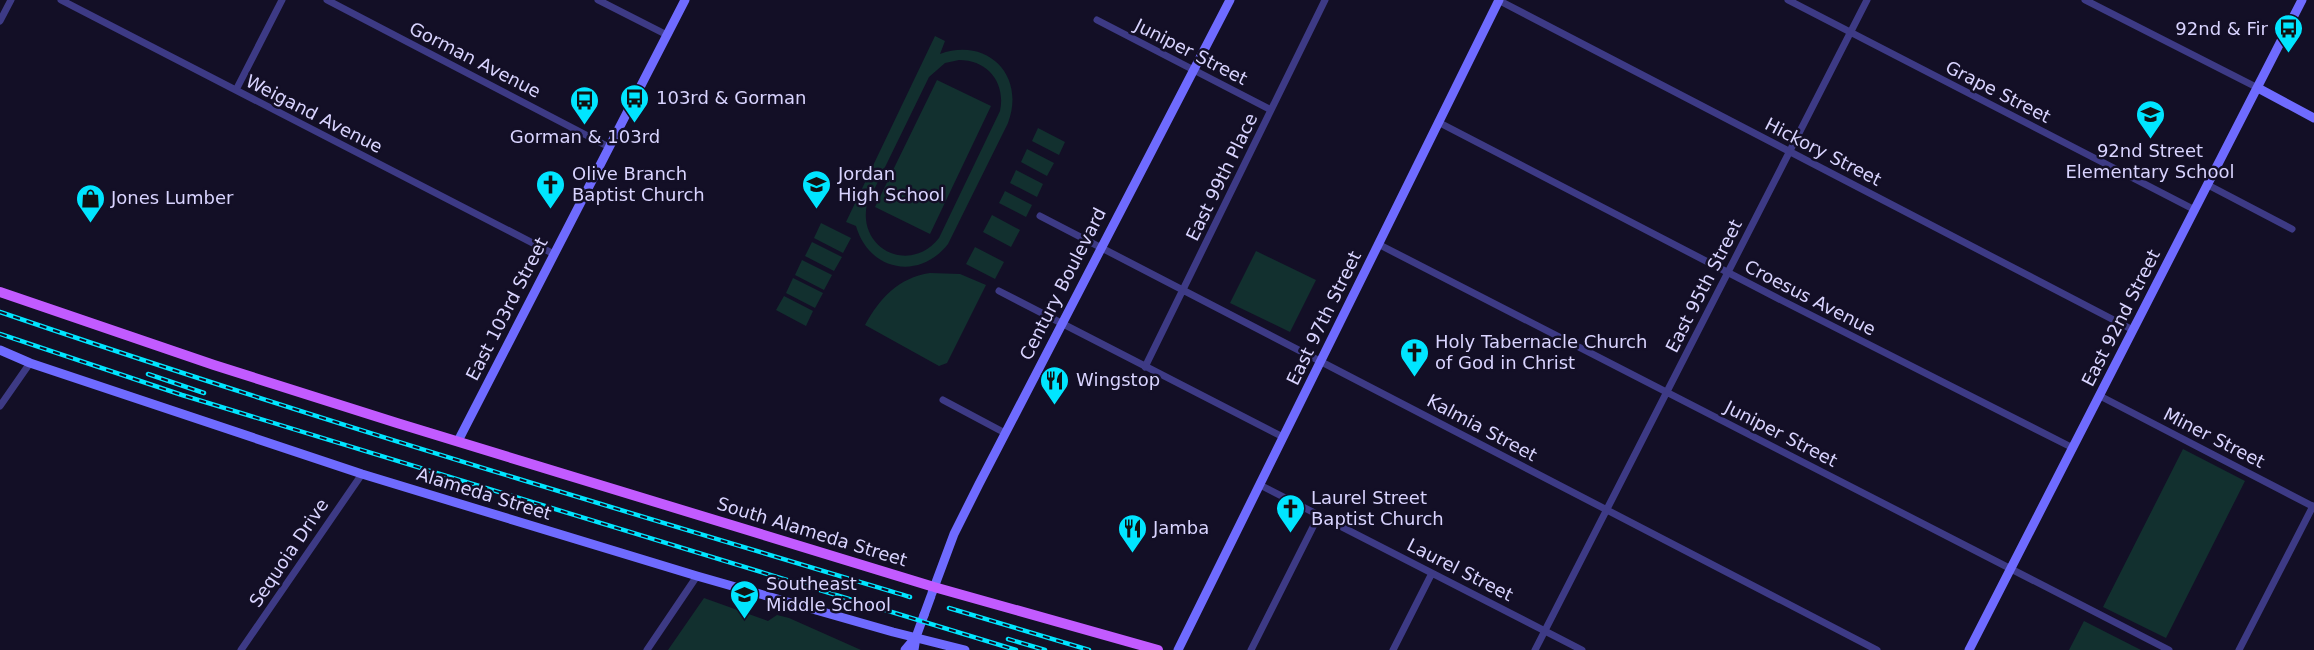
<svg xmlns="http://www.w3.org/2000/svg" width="2314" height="650" viewBox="0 0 2314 650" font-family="'DejaVu Sans',sans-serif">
<rect width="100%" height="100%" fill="#130f26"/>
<path fill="#12302f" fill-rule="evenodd" d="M935 36 945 41 940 54C987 37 1026 75 1008 123L948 244C919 281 869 271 856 226L846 222ZM959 60C988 60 1006 83 1000 111L939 238C910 275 857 249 867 204L929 77 945 63Z
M937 80 991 106 930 234 875 207Z
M1038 128 1065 142 1059 155 1032 141Z
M1027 149 1054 163 1047 176 1021 162Z
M1016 170 1043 184 1037 197 1010 183Z
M1005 191 1032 205 1026 217 999 203Z
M992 215 1020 230 1011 247 983 232Z
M821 223 851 238 843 253 814 238Z
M812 242 842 257 834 271 805 256Z
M975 247 1004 262 995 279 966 264Z
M1256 251 1316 280 1290 332 1230 303Z
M802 260 832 275 824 290 795 275Z
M930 273 960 274 986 285 947 363 939 366 865 325C880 298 898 278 930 273Z
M793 278 823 293 815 308 786 293Z
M784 296 813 311 806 326 776 310Z
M2183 449 2245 481 2166 638 2103 607Z
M704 598 768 621 777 615 789 618 861 650H668Z
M2084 621 2141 650H2069Z"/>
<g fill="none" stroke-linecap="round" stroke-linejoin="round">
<path stroke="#3d3a85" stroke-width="7" d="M61 0 554 254
M327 0 609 147
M598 0 667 35
M1498 0 2133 330
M1788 0 2195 210
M2085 0 2258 88
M1097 20 1271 110
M0 21 11 0
M236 90 282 0
M1438 122 1783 301 2073 448
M2208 185 2292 229
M1040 216 1877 650
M1378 244 2169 650
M999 291 1283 437
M1145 367 1325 0
M2100 396 2314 507
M943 400 1005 433
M0 406 30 363
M1260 485 1582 650
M241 650 362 474
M647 650 697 576
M1251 650 1319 515
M1393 650 1432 573
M1535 650 1867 0
M2239 650 2313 506"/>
<path stroke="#6f6bff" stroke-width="9" d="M2258 88 2314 118
M0 350 30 363 362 474 697 576 893 632 965 650
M458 441 685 0
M932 593 954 534 979 484 1230 0
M905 650 916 637
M914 650 916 637 924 615
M1178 650 1499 0
M1969 650 2302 0"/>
<path stroke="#c25bff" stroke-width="10" d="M0 292 214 365 397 423 934 587 1158 650"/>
<defs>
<path id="rail" d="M0 312C301 415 606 506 910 597
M0 334 182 395 1016 650
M148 374 204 393
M949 608 1089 650
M1008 639 1045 650"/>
</defs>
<use href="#rail" stroke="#00e5ff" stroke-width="4.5"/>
<use href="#rail" stroke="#130f26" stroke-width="2" stroke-dasharray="7" stroke-linecap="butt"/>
<path stroke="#6f6bff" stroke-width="9" d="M924 615 931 596"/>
</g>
<defs>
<symbol id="bus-pin" viewBox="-11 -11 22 30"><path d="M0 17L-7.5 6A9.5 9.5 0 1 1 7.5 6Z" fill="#00e5ff" stroke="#130f26"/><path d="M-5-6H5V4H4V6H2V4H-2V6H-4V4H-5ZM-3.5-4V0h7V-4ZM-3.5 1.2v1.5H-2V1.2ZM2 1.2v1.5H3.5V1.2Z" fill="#111"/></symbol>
<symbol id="school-pin" viewBox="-11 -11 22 30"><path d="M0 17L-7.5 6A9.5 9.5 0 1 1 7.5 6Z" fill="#00e5ff" stroke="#130f26"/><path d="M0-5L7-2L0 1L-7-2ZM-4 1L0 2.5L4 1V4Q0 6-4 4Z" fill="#111"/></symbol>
<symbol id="church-pin" viewBox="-11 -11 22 30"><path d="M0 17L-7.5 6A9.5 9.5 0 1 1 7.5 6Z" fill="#00e5ff" stroke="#130f26"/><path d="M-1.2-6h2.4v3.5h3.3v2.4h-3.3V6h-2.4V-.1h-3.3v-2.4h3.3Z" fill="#111"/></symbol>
<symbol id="shop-pin" viewBox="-11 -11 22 30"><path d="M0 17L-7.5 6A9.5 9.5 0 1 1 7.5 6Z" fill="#00e5ff" stroke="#130f26"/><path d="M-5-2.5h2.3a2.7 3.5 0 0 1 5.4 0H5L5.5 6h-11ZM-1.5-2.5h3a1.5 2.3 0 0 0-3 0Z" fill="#111"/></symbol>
<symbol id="restaurant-pin" viewBox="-11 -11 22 30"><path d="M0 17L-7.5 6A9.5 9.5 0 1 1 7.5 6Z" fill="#00e5ff" stroke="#130f26"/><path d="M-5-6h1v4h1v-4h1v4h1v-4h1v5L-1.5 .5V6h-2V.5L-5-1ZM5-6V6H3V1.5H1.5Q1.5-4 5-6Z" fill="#111"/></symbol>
</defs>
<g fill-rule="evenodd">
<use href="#bus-pin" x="2272" y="12" width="33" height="45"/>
<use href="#bus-pin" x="618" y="82" width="33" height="45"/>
<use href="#bus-pin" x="568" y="84" width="33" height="45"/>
<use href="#school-pin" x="2134" y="98" width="33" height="45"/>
<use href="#church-pin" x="534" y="168" width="33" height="45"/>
<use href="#school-pin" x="800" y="168" width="33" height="45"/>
<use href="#shop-pin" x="74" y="182" width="33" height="45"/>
<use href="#church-pin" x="1398" y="336" width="33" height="45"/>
<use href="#restaurant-pin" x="1038" y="364" width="33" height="45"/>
<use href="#church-pin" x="1274" y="492" width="33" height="45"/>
<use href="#restaurant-pin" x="1116" y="512" width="33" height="45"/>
<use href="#school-pin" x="728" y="578" width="33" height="45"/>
</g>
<g text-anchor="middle" stroke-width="5" stroke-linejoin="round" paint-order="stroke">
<g font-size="18" fill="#d9d4ff" stroke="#130f26" text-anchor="start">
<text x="2268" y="35" text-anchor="end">92nd &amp; Fir</text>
<text x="656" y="104">103rd &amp; Gorman</text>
<text x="585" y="143" text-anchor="middle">Gorman &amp; 103rd</text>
<text x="2150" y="157" text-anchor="middle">92nd Street<tspan x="2150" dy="21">Elementary School</tspan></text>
<text x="572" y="180">Olive Branch<tspan x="572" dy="21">Baptist Church</tspan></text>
<text x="838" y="180">Jordan<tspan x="838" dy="21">High School</tspan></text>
<text x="111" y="204">Jones Lumber</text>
<text x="1435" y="348">Holy Tabernacle Church<tspan x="1435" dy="21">of God in Christ</tspan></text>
<text x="1076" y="386">Wingstop</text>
<text x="1311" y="504">Laurel Street<tspan x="1311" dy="21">Baptist Church</tspan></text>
<text x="1153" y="534">Jamba</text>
<text x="766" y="590">Southeast<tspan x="766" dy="21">Middle School</tspan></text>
</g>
<g font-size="18" fill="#d9d4ff" stroke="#130f26">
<text transform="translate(1191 52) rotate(27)" y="6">Juniper Street</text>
<text transform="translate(475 60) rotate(27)" y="6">Gorman Avenue</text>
<text transform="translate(1998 92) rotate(27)" y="6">Grape Street</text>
<text transform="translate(314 114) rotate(27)" y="6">Weigand Avenue</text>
<text transform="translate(1823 152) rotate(27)" y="6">Hickory Street</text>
<text transform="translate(1222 177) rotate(-64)" y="6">East 99th Place</text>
<text transform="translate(1063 284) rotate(-63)" y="6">Century Boulevard</text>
<text transform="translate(1704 286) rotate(-63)" y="6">East 95th Street</text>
<text transform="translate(1810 298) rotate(27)" y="6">Croesus Avenue</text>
<text transform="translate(507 309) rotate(-63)" y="6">East 103rd Street</text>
<text transform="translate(1324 318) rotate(-64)" y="6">East 97th Street</text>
<text transform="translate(2121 318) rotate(-63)" y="6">East 92nd Street</text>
<text transform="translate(1482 428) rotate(28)" y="6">Kalmia Street</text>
<text transform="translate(1781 434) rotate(27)" y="6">Juniper Street</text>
<text transform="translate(2214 438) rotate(27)" y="6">Miner Street</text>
<text transform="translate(484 494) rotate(17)" y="6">Alameda Street</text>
<text transform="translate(812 532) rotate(17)" y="6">South Alameda Street</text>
<text transform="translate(289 553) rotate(-56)" y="6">Sequoia Drive</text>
<text transform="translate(1460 570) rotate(27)" y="6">Laurel Street</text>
</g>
</g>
</svg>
